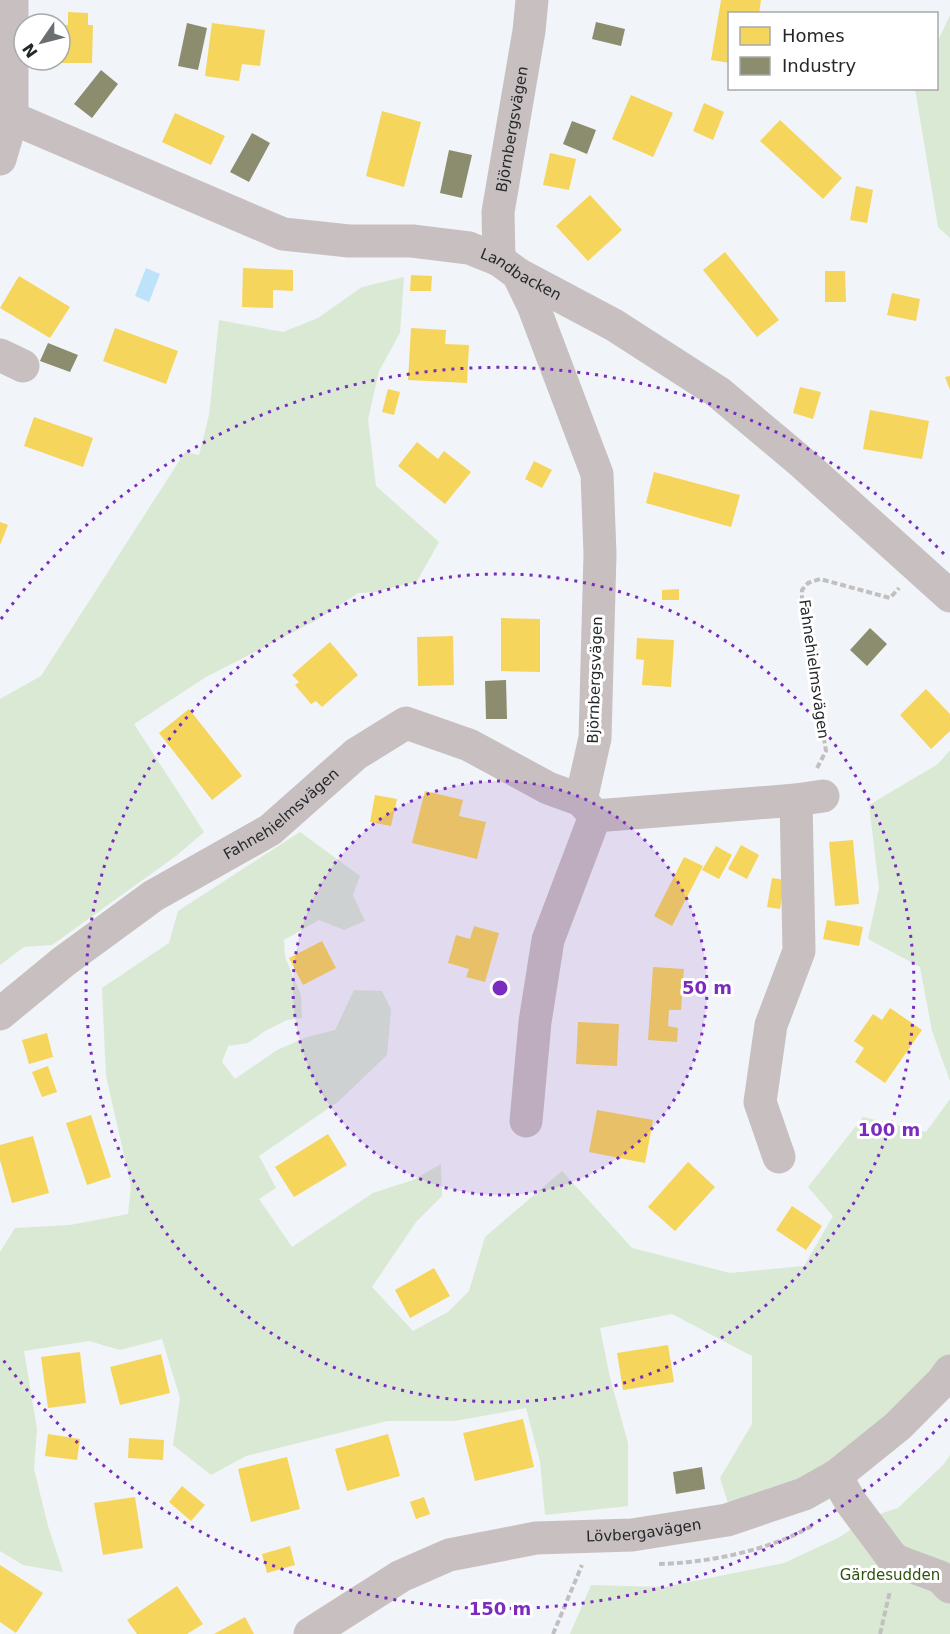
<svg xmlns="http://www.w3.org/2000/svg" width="950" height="1634" viewBox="0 0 950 1634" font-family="'DejaVu Sans',sans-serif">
<rect width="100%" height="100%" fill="#f1f4f8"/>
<path fill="#d9e9d4" d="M950 15V238L938 227 915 89 936 88 937 43Z
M404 277 400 333 379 371 368 419 376 486 439 542 417 581 376 592 358 593 315 621 206 677 134 724 204 832 176 856 52 945 24 947 0 965V699L41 676 185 452 199 455 209 415 219 320 283 332 318 318 362 287Z
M950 750V1081L932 1031 920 967 868 939 879 888 869 805 938 764Z
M300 832 360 876 353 895 365 921 344 930 319 920 284 940 285 957 301 995 302 1018 287 1020 265 1031 248 1043 228 1046 222 1062 235 1079 277 1050 307 1037 335 1030 354 990 382 991 391 1009 387 1055 339 1101 259 1156 276 1188 259 1199 292 1247 373 1193 413 1180 441 1164 442 1196 416 1222 372 1287 413 1331 448 1312 469 1291 485 1237 562 1171 632 1248 730 1273 804 1266 833 1216 808 1187 863 1117 926 1132 950 1099V1358L860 1442 791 1487 731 1513 720 1478 752 1424V1356L672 1314 600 1328 610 1378 628 1443V1506L545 1515 540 1461 526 1408 455 1421H387L246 1456 211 1475 173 1445 180 1398 162 1339 120 1350 89 1341 24 1351 37 1429 34 1469 48 1526 63 1572 23 1565 0 1551V1252L15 1228 70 1225 128 1214 131 1186 106 1076 102 988 169 943 178 911Z
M950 1455V1634H570L591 1585 665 1587 784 1563 840 1537 867 1518 898 1508 944 1464Z"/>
<path fill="#bce3fa" d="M146 268 160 274 149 302 135 296Z"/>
<path fill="#f6d55c" d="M721 0H761L759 14H730V63L711 60Z
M68 12 88 13V25H93L92 63H60L61 25H68Z
M212 23 265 30 260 66 242 64 239 81 205 76Z
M631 95 673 113 653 157 612 139Z
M704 103 724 112 713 140 693 131Z
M382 111 421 122 404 187 366 176Z
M175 113 225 136 211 165 162 142Z
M780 120 842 178 823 199 760 141Z
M550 153 576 159 569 190 543 185Z
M856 186 873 190 867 223 850 220Z
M590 195 622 230 588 261 556 226Z
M725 252 779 320 757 337 703 270Z
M243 268 293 270V291L273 290V308L242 307Z
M825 271H845L846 302H825Z
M411 275 432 276 431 291H410Z
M19 276 70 307 50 338 0 308Z
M892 293 920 299 916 321 887 315Z
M115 328 178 351 166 384 103 361Z
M411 328 446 330 445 344 469 345 467 383 408 380Z
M950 376V390L945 377Z
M800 387 821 392 813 419 793 413Z
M388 389 400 392 394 415 382 412Z
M870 410 929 421 922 459 863 449Z
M34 417 93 438 83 467 24 446Z
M417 442 438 459 444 451 471 472 445 504 398 466Z
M534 461 552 470 542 488 525 479Z
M654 472 740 495 731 527 646 503Z
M0 522 8 525 0 545Z
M679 589V600H662V590Z
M501 618 540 619V672L501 671Z
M453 636 454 685 418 686 417 637Z
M637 638 674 640 671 687 642 685 644 660 636 659Z
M330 642 358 675 322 707 316 701 311 704 295 685 299 682 292 675Z
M926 689 950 714V731L931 749 900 715Z
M189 709 242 776 212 800 159 733Z
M425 791 463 800 459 816 486 822 477 859 412 843Z
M375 795 397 799 391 826 370 822Z
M853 840 859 904 835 906 829 842Z
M741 845 759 855 747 879 728 869Z
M716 846 732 855 719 879 702 870Z
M684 857 703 866 672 926 654 916Z
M772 878 785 880 780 909 767 907Z
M827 920 863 927 859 946 823 939Z
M474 926 499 933 485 982 466 977 469 969 448 963 456 935 470 939Z
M322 941 336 968 303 985 289 958Z
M653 967 684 969 681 1010H669L668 1026 678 1028 677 1042 648 1040Z
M890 1008 922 1030 885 1083 855 1062 864 1048 854 1041 873 1014 882 1020Z
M578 1022 619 1024 617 1066 576 1064Z
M47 1033 53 1057 29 1064 22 1040Z
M48 1066 57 1092 42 1097 32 1072Z
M597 1110 653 1120 645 1163 589 1152Z
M91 1115 111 1177 87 1185 66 1123Z
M328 1134 347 1165 294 1197 275 1167Z
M33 1136 49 1193 12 1203 0 1160V1145Z
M688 1162 715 1187 675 1231 648 1207Z
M792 1206 822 1226 806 1250 776 1230Z
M434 1268 450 1296 410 1318 395 1290Z
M668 1345 674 1382 623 1390 617 1353Z
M80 1352 86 1403 48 1408 41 1357Z
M161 1354 170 1393 120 1405 110 1367Z
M523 1419 534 1467 475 1481 463 1433Z
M48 1434 80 1439 77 1460 45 1456Z
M388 1434 400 1476 347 1491 335 1449Z
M129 1438 164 1440 163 1460 128 1458Z
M287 1457 300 1509 251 1522 238 1469Z
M182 1486 205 1505 191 1521 169 1502Z
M135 1497 143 1548 103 1555 94 1503Z
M424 1497 430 1514 416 1519 410 1502Z
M290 1546 295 1565 267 1573 262 1554Z
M0 1565 43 1593 16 1633 0 1622Z
M177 1586 203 1624 187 1634H137L127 1620Z
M245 1617 254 1634H214Z"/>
<path fill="#8c8c6e" d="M596 22 625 29 621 46 592 39Z
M187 23 207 28 198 70 178 66Z
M101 70 118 84 92 118 74 104Z
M572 121 596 130 587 154 563 144Z
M252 133 270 143 249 182 230 172Z
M449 150 472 155 462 198 440 193Z
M48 343 78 355 70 372 40 361Z
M870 628 887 644 867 666 850 650Z
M506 680 507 719H486L485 681Z
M702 1467 705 1489 676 1494 673 1472Z"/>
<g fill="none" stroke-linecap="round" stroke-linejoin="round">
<path stroke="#c2bfc0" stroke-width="4" stroke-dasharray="6 3" stroke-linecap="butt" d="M817 768 826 751 802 607V590L808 583 820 579 890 598 899 588
M659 1564C707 1563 772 1550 813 1525
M553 1634 582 1565
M880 1634 890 1591"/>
<g stroke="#c8c0c0" stroke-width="33">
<path id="s1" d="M12 118 283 234 349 241H412L469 248 499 260 518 274 614 325 718 392 799 460 950 596"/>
<path d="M0 159 12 118V0"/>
<path id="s2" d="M499 260 498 212 529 31 532 0"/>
<path d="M518 274 533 305 597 474 600 554 595 738 581 800"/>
<path d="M0 355 23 366"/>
<path d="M595 816 796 800 823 796"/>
<path id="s3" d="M0 1014 63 962 153 896 270 830 356 754 406 723 469 745 548 788 581 800 595 816 548 940 535 1022 526 1121"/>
<path d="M779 1157 760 1102 771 1025 799 951 796 800"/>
<path d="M836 1476 850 1501 891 1556 897 1561 940 1577 950 1587"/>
<path id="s4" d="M310 1634 401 1576 449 1555 536 1538 632 1535 727 1520 804 1494 836 1476 898 1426 942 1382 950 1371"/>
</g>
</g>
<circle cx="500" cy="988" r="207" fill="#7b2cbf" fill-opacity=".12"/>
<g fill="none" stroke="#7b2cbf" stroke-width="3" stroke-dasharray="3 6">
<circle cx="500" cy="988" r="207"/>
<circle cx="500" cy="988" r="414"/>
<path d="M947 1419A621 621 0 0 1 1 1357M1 619A621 621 0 0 1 947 557"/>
</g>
<g text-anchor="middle" stroke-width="6" stroke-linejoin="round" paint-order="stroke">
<g font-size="15" fill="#25272a" stroke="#fff">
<text dy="5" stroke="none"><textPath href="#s2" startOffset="132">Björnbergsvägen</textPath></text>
<text dy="5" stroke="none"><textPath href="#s1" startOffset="540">Landbacken</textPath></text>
<text transform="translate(814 669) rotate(82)" y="5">Fahnehielmsvägen</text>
<text transform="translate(595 680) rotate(-88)" y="5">Björnbergsvägen</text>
<text dy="5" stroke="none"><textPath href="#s3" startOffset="346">Fahnehielmsvägen</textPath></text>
<text dy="5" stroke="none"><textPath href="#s4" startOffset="357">Lövbergavägen</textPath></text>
</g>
<g font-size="15" fill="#2e5211" stroke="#fff">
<text x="890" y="1580">Gärdesudden</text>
</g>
</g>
<circle cx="500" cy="988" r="9" fill="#7b2cbf" stroke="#fff" stroke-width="3"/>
<g font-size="18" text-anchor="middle" font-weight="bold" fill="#7b2cbf" stroke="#fff" stroke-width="6" stroke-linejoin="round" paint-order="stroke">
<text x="707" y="994">50 m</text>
<text x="889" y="1136">100 m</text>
<text x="500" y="1615">150 m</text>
</g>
<rect x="728" y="12" width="210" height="78" fill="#ffffff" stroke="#a8a9aa" stroke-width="1.5"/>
<rect x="740" y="27" width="30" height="18" fill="#f6d55c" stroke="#a8a9aa" stroke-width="1.5"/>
<text x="782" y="42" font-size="18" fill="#25272a">Homes</text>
<rect x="740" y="57" width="30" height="18" fill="#8c8c6e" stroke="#a8a9aa" stroke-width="1.5"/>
<text x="782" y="72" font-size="18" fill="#25272a">Industry</text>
<g transform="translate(42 42) rotate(235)"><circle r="28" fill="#ffffff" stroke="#a8a9aa" stroke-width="1.5"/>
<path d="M0-4.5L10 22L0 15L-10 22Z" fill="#6c6f72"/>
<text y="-9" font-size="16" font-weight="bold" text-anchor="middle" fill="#25272a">N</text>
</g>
</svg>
